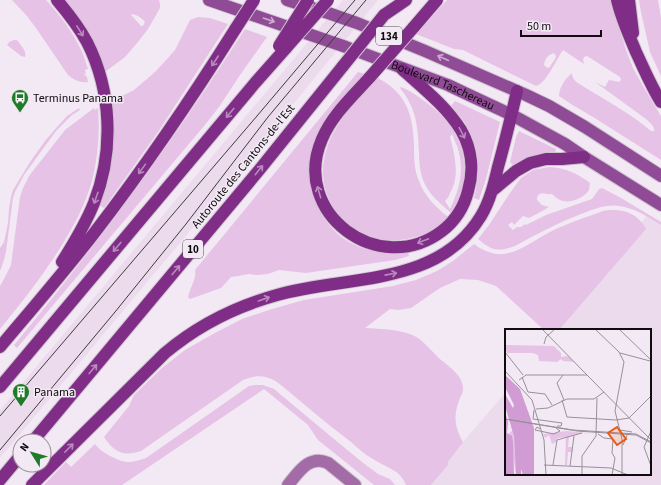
<svg xmlns="http://www.w3.org/2000/svg" width="661" height="485" viewBox="0 0 661 485" font-family="'Source Sans 3',sans-serif">
<rect width="100%" height="100%" fill="#f3e9f4"/>
<path fill="#ebdbec" d="M343 0H378L195 225 0 458V410Z
M647 215 661 225V485H431L448 465V462L463 442 506 392V474H650V330H558Z"/>
<path fill="#e5c2e6" fill-rule="evenodd" d="M12 0H46C61 16 74 34 83 54 85 59 86 64 88 69L85 70 86 75 81 72 87 77 88 82C80 83 74 80 68 75L36 28 27 16Z
M64 0H159L160 4V8L148 29 137 43 125 57 105 72 98 52ZM131 14C136 14 142 18 145 22L143 26H141L132 16Z
M447 0H611L626 50 633 68 643 86 661 116V160L593 117 571 104 559 96C559 87 566 78 572 73 572 78 574 80 578 83 603 99 629 112 651 131H654C655 126 649 122 646 119L595 82 605 87 609 80 619 82 621 80 620 77 587 56 584 57 583 60 584 64 563 50C557 58 546 84 536 86L463 50 454 49 416 34ZM554 53 556 56 555 59 549 68 546 67 544 65C545 58 548 55 554 53Z
M639 0H658L661 18V76L650 52 641 12Z
M198 17 210 18 228 24 158 132 104 208 99 205 112 126V101L134 90 155 72 168 58 175 50 190 20Z
M245 29 267 37 240 75 219 107 204 126 17 348 14 345C97 245 175 139 245 29Z
M14 40H16L18 41C21 46 27 51 25 57L21 56 7 45 9 42Z
M358 72 365 74C347 95 324 115 314 142 301 178 317 225 351 243 369 253 388 254 408 253L409 256 395 260 306 273 279 270 268 274 257 275 249 274 238 276 231 277 221 288 190 299 188 297C190 288 197 278 195 270Z
M378 78C406 93 413 114 414 145 414 157 414 170 419 181 424 196 436 207 448 217 439 227 428 234 415 237 360 253 308 204 327 148 336 120 359 99 378 78Z
M401 87C411 91 419 97 427 103 452 122 468 147 464 179 463 185 463 191 460 197 458 202 454 208 451 213 441 204 428 194 423 180 420 172 419 162 419 153 418 128 417 109 400 88ZM452 134C454 138 455 142 457 146 465 170 460 187 450 209L445 201C447 199 449 196 450 193 460 177 455 155 450 137Z
M455 101 500 122 486 179 479 200 474 198C481 170 480 148 465 123 461 117 456 112 451 106Z
M79 108 80 110 72 115 56 131 24 175 15 192 13 198 6 252 3 263 0 271V248L4 242 8 223 9 208 11 197 13 190 30 162 45 141 57 127 67 116Z
M94 108 95 110 98 108C100 133 98 157 92 181 86 202 76 222 65 240 46 272 23 301 0 329V286L5 277 11 265 20 197 23 188 29 176 65 130Z
M519 131 556 149 555 153C541 152 526 157 514 166L510 162 516 137Z
M549 167C565 168 577 173 590 183L589 190C585 197 572 203 563 201 559 200 555 197 552 194 545 195 537 190 537 200L542 205 549 207 544 210 529 218 523 216 514 225 512 222 508 225 513 230 517 227H521L525 224 526 225 546 215 592 199 599 189 602 188 621 198 661 222V225C648 217 635 208 619 206 606 204 594 209 581 214 558 223 536 234 515 246 498 252 492 251 478 239L489 225 510 193 521 178 533 170Z
M609 210C626 209 638 214 646 229L559 330H544L496 286 478 280 460 279 440 288 411 308 398 310 390 309 365 328C379 329 405 329 418 338 428 345 435 356 445 363 452 369 462 376 463 387 464 393 459 398 458 404 453 418 456 430 463 442L448 462V465L431 485H406C400 469 386 468 373 459 365 455 358 448 351 442 327 424 304 404 281 385 268 375 258 374 243 380L141 451C123 457 114 452 104 437L129 406 134 395 162 368 185 350 213 334 242 319 272 309 304 300 393 286 416 280 437 271 453 261 474 244C482 250 492 255 503 254 519 253 536 239 550 232 567 223 585 218 603 211Z
M255 385H263L274 389 334 439 362 462 378 474 390 479 395 485H374L318 440 308 425 264 389 122 485H44L66 462 71 467 95 444C100 452 118 461 127 462 134 462 140 460 146 458L249 386Z"/>
<g fill="none" stroke-linecap="round" stroke-linejoin="round">
<defs>
<path id="secondary" d="M288 485C298 473 309 454 328 463L355 485"/>
<g id="primary">
<path id="s1" d="M209 0 346 47 448 85 469 95 512 115 565 144 584 157 661 205"/>
<path d="M287 0 328 13 357 23 425 51 526 95 549 106 585 127 661 176"/>
</g>
<path id="highway" d="M57 0C68 13 79 27 87 42 112 91 114 152 94 203 86 223 74 243 62 262
M617 0C621 18 629 35 636 52 644 69 651 86 661 102
M629 0 633 33
M384 15 406 0
M413 28 437 0
M370 77C353 96 332 115 322 139 290 213 379 279 442 231 455 221 464 207 468 191 474 171 472 149 461 130 446 106 423 88 402 69
M492 191 516 171 530 163 546 159H562L584 157
M0 347C32 309 65 271 95 232 145 167 192 98 236 28
M0 387 255 83 286 48
M33 441 260 169 343 66
M0 480 20 456
M32 485 165 353C197 326 237 306 277 295 347 275 438 287 481 216 490 201 494 184 498 167 505 142 511 117 517 91"/>
</defs>
<use href="#secondary" stroke="#cfc5cf" stroke-width="14"/>
<use href="#primary" stroke="#cfc5cf" stroke-width="14"/>
<use href="#highway" stroke="#cfc5cf" stroke-width="14"/>
<use href="#secondary" stroke="#a46ca7" stroke-width="12"/>
<use href="#primary" stroke="#904b96" stroke-width="12"/>
<use href="#highway" stroke="#7f2d86" stroke-width="12"/>
<path stroke="#3f3a3f" stroke-width="1" d="M0 416 257 116 355 0
M0 450 115 312 186 224 268 117 366 0"/>
<defs>
<path id="highway-bridge" d="M236 28 254 0
M279 46 308 0
M286 48 328 0
M343 66 384 15
M370 77 413 28"/>
</defs>
<use href="#highway-bridge" stroke="#cfc5cf" stroke-width="14" stroke-linecap="butt"/>
<use href="#highway-bridge" stroke="#7f2d86" stroke-width="12"/>
</g>
<defs><path id="oneway-shaft" d="M-6 0H5M1.5-3L5.5 0L1.5 3" fill="none" stroke-width="1.6" stroke-linecap="round" stroke-linejoin="round"/></defs>
<g stroke="#cbaace">
<use href="#oneway-shaft" transform="translate(269 20) rotate(19)"/>
<use href="#oneway-shaft" transform="translate(443 58) rotate(-156)"/>
</g>
<g stroke="#b98bbd">
<use href="#oneway-shaft" transform="translate(80 31) rotate(58)"/>
<use href="#oneway-shaft" transform="translate(215 61) rotate(123)"/>
<use href="#oneway-shaft" transform="translate(230 113) rotate(130)"/>
<use href="#oneway-shaft" transform="translate(462 133) rotate(62)"/>
<use href="#oneway-shaft" transform="translate(142 169) rotate(126)"/>
<use href="#oneway-shaft" transform="translate(259 170) rotate(-51)"/>
<use href="#oneway-shaft" transform="translate(319 192) rotate(-106)"/>
<use href="#oneway-shaft" transform="translate(96 198) rotate(109)"/>
<use href="#oneway-shaft" transform="translate(423 241) rotate(159)"/>
<use href="#oneway-shaft" transform="translate(117 247) rotate(130)"/>
<use href="#oneway-shaft" transform="translate(176 270) rotate(-50)"/>
<use href="#oneway-shaft" transform="translate(391 274) rotate(-11)"/>
<use href="#oneway-shaft" transform="translate(264 299) rotate(-19)"/>
<use href="#oneway-shaft" transform="translate(93 369) rotate(-50)"/>
<use href="#oneway-shaft" transform="translate(69 448) rotate(-45)"/>
</g>
<defs>
<symbol id="bus-pin" viewBox="-11 -11 22 30"><path d="M0 17L-7.5 6A9.5 9.5 0 1 1 7.5 6Z" fill="#207a29" stroke="#f3e9f4"/><path d="M-5-6H5V4H4V6H2V4H-2V6H-4V4H-5ZM-3.5-4V0h7V-4ZM-3.5 1.2v1.5H-2V1.2ZM2 1.2v1.5H3.5V1.2Z" fill="#fff"/></symbol>
<symbol id="building-pin" viewBox="-11 -11 22 30"><path d="M0 17L-7.5 6A9.5 9.5 0 1 1 7.5 6Z" fill="#207a29" stroke="#f3e9f4"/><path d="M-4-6H4V6H1V3H-1V6H-4ZM-2.5-4.3h1.7v1.8h-1.7ZM.8-4.3h1.7v1.8H.8ZM-2.5-1h1.7V.8h-1.7ZM.8-1h1.7V.8H.8Z" fill="#fff"/></symbol>
</defs>
<g fill-rule="evenodd">
<use href="#bus-pin" x="10" y="88" width="20" height="27"/>
<use href="#building-pin" x="11" y="382" width="20" height="27"/>
</g>
<g text-anchor="middle" stroke-width="3" stroke-linejoin="round" paint-order="stroke">
<g fill="#f3e9f4" stroke="#534e54" stroke-width="1">
<rect x="376" y="27" width="26" height="18" rx="3"/>
<rect x="183" y="240" width="20" height="18" rx="3"/>
</g>
<g font-size="11" font-weight="bold" fill="#0f0b0f">
<text x="389" y="40">134</text>
<text x="193" y="253">10</text>
</g>
<g font-size="12" fill="#0f0b0f" stroke="#f3e9f4">
<text dy="4" stroke="none"><textPath href="#s1" startOffset="249">Boulevard Taschereau</textPath></text>
<text transform="translate(243 166) rotate(-51)" y="4">Autoroute des Cantons-de-l'Est</text>
</g>
<g font-size="12" fill="#0f0b0f" stroke="#f3e9f4" text-anchor="start">
<text x="33" y="102">Terminus Panama</text>
<text x="34" y="396">Panama</text>
</g>
</g>
<g transform="translate(505 329)">
<rect width="146" height="146" fill="#f3e9f4"/>
<path d="M0 16 49 17 56 24V28L63 27 69 33 58 32 56 30 52 33 34 32 33 26 28 24H2ZM6 93 9 107 11 146 4 104 7 102ZM62 102 90 105 77 104 64 107 63 118H68L67 123H63L62 136H60L61 108 53 109 51 113 47 115 44 106 40 109 38 105Z" fill="#e5c2e6"/>
<path d="M0 46 15 60 29 99V146H18L16 140V146H11L9 107 0 77V65L8 79 9 76 0 58ZM0 83 3 93 2 104 7 107 8 114 9 146H0Z" fill="#d19bd4"/>
<path fill="none" stroke="#989098" stroke-width="1" d="M37 0 82 46M90 0 114 23 119 33 110 82 117 110V146M114 0 146 31M39 15 41 8 50 0M0 23 18 46M115 24 145 32M0 42 27 71 39 111 41 146M58 46 52 54 59 71M82 46 146 111M17 48 23 63 40 65 47 76M14 51 21 46H82M57 71 62 88 111 91M31 80 43 79 62 70H89L99 63M29 81 28 90 57 94 56 97H52M124 89 146 67M0 90 72 102 131 106 146 114M0 90 68 101 131 105 146 113M111 91 124 89M35 100 32 98 30 101 49 105 55 102 51 99M115 101 127 103M146 102 139 118 146 137M93 105 99 109 108 110 107 124 110 129 107 146M118 116 123 104M39 136 106 139 123 146M48 136 52 111 77 104M65 137 69 107M77 146V127L91 107 92 69"/>
<path fill="#e8590c" fill-opacity="0.15" stroke="#e8590c" stroke-width="2" d="M112 98 121 110 112 116 103 104Z"/>
<rect width="146" height="146" fill="none" stroke="#0f0b0f" stroke-width="2"/>
</g>
<g transform="translate(32 453) rotate(307)"><circle r="19" fill="#f3e9f4" stroke="#989098"/>
<path d="M0-3L7 15L0 10L-7 15Z" fill="#207a29"/>
<text y="-6" font-size="11" font-weight="bold" text-anchor="middle" fill="#0f0b0f">N</text>
</g>
<path d="M521 30v6h80v-6" fill="none" stroke="#0f0b0f" stroke-width="2"/>
<text x="527" y="30" font-size="12" fill="#0f0b0f" stroke="#f3e9f4" stroke-width="3" paint-order="stroke">50 m</text>
</svg>
